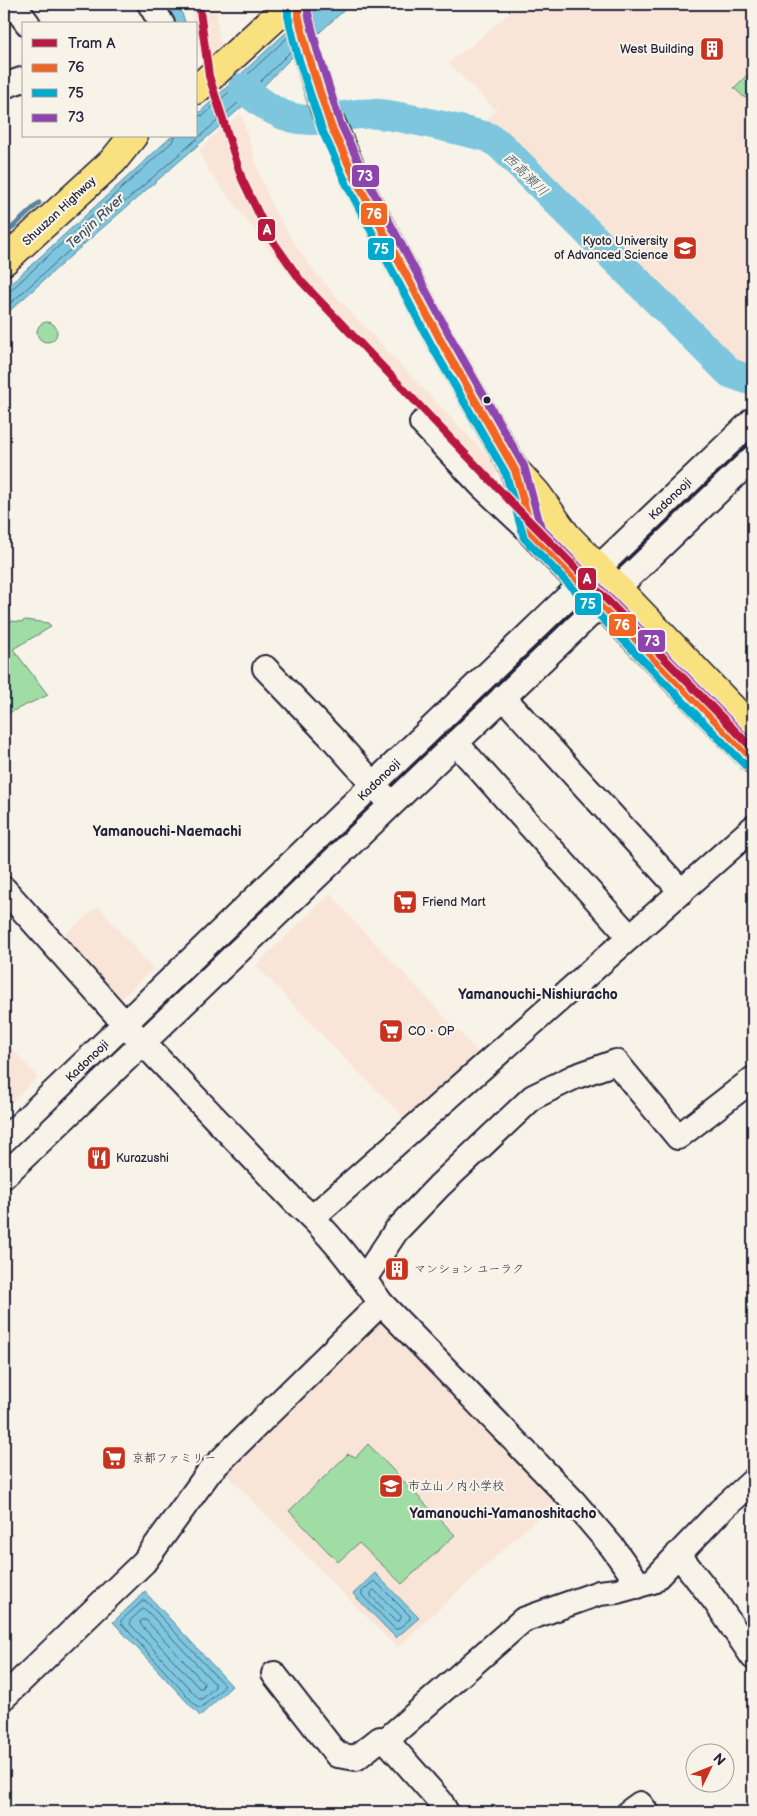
<svg xmlns="http://www.w3.org/2000/svg" width="757" height="1816" viewBox="0 0 757 1816" font-family="'Balsamiq Sans','Klee One',sans-serif">
<rect width="100%" height="100%" fill="#f7f3e8"/>
<filter id="ink" filterUnits="userSpaceOnUse"><feTurbulence type="fractalNoise" baseFrequency=".02" numOctaves="2"/><feDisplacementMap in="SourceGraphic" scale="10" xChannelSelector="R" yChannelSelector="G"/><feConvolveMatrix kernelMatrix="1 2 1 2 8 2 1 2 1" color-interpolation-filters="sRGB"/></filter>
<g filter="url(#ink)">
<path fill="#f9e5d8" d="M190 4H218L217 23 229 84 213 99 198 48 196 24H193Z
M519 4H753V370L735 364 726 357 508 139 482 125 496 110 448 63 471 46Z
M241 114 261 178 275 212 293 241 311 267 353 315 500 469 490 481 293 280 208 170 199 151 220 129Z
M331 893 351 918 484 1058 409 1122 341 1055 256 965Z
M98 906 153 969 112 1007 55 943Z
M4 1040 38 1077 4 1109Z
M379 1318 557 1500 397 1648 224 1472Z"/>
<path fill="#a0dda5" stroke="#618070" d="M753 69V89L745 98 734 88Z
M37 332a10 10 0 1 1 20 0a10 10 0 1 1-20 0Z
M753 433V447L706 484 630 555 629 554Z
M4 615 11 621 22 622 25 620 48 623 51 627 13 649 48 695 4 715Z
M563 623H564L394 785V781L459 714 510 673Z
M368 806H370V809L212 961 210 960 211 957Z
M101 1062 102 1065 4 1158V1149Z
M368 1444 455 1535 402 1584 359 1543 338 1562 289 1511 348 1454 356 1457Z"/>
<path fill="#7dc6de" stroke="#59849d" d="M165 4H178L186 24H176Z
M317 4H351L291 58 251 99 84 244 4 316V290L172 136H196V112H200Z
M375 1573 419 1618 396 1638 353 1594Z
M145 1592 232 1686 200 1716 113 1622Z"/>
<g fill="none" stroke-linecap="round" stroke-linejoin="round">
<path stroke="#46647c" stroke-width="1" d="M196 116 204 115 288 37
M4 293 9 292 172 142 174 136
M4 309 81 240 247 95 291 51
M373 1582H376L410 1616V1619L398 1629H395L362 1595V1592Z
M374 1590 401 1616V1618L399 1621H396L371 1596V1593Z
M143 1601H146L224 1685 223 1688 201 1708H198L121 1623V1621Z
M143 1609 146 1610 215 1684V1687L202 1699H199L130 1624V1621Z
M143 1620H146L204 1683 203 1688H199L141 1625 140 1622Z"/>
<path stroke="#59849d" stroke-width="5" d="M4 235 39 203"/>
<path stroke="#7dc6de" stroke-width="30" d="M243 88C263 105 283 120 310 120 334 120 355 111 379 114 413 118 455 129 488 137L499 144 730 373 753 381"/>
<defs>
<path id="minor" d="M13 4 28 24
M150 4 162 24
M4 86 24 79
M422 423 482 486 532 533
M265 668 335 741 384 796
M503 697 682 892
M456 743 630 937
M4 889 125 1024 295 1202C328 1230 355 1267 381 1303L573 1501 613 1548 633 1576 637 1586
M4 1140 550 614 753 420
M4 1176 753 458
M313 1217 753 828
M364 1279 396 1231 439 1186 533 1097 574 1077 616 1062 678 1137 753 1079
M678 1554 715 1601 753 1657
M274 1674 337 1755 356 1758 380 1739 386 1740
M4 1697 144 1562 210 1471 381 1303
M446 1812 440 1801 386 1740 523 1620 599 1593 617 1591 653 1581 720 1511 753 1481
M629 1812 640 1804 646 1812"/>
<path id="major" d="M298 4V14L307 52 325 109 355 178 442 343 515 470 537 494 566 535 753 730
M516 474 532 533 753 759"/>
<path id="highway" d="M196 90 290 4
M4 261 113 161 133 136"/>
</defs>
<use href="#minor" stroke="#22223b" stroke-width="28"/>
<use href="#major" stroke="#22223b" stroke-width="31"/>
<use href="#highway" stroke="#22223b" stroke-width="31"/>
<use href="#minor" stroke="#f7f3e8" stroke-width="24"/>
<use href="#major" stroke="#fae180" stroke-width="28"/>
<use href="#highway" stroke="#fae180" stroke-width="28"/>
<defs>
<path id="bus-1" d="M298 4V14L307 52 331 126 355 178 442 343 515 470 532 533 753 759"/>
<path id="bus-2" d="M288 4V16L297 54 322 130 346 183 433 348 506 474 524 538 746 766"/>
<path id="bus-3" d="M308 4V13L317 49 340 122 364 174 451 338 524 466 541 528 753 745"/>
</defs>
<use href="#bus-1" stroke="#f7f3e8" stroke-width="11"/>
<use href="#bus-2" stroke="#f7f3e8" stroke-width="11"/>
<use href="#bus-3" stroke="#f7f3e8" stroke-width="11"/>
<use href="#bus-1" stroke="#f26522" stroke-width="8"/>
<use href="#bus-2" stroke="#00a9ce" stroke-width="8"/>
<use href="#bus-3" stroke="#8e44ad" stroke-width="8"/>
<defs>
<path id="tram-1" d="M199 4 209 76 242 179 270 237 301 281 511 502 753 749"/>
</defs>
<use href="#tram-1" stroke="#f7f3e8" stroke-width="11"/>
<use href="#tram-1" stroke="#b8193f" stroke-width="8"/>
</g>
</g>
<defs>
<symbol id="building-square" viewBox="-11 -11 22 22"><rect x="-9" y="-9" width="18" height="18" rx="4" fill="#c8321e" stroke="#f7f3e8"/><path d="M-4-6H4V6H1V3H-1V6H-4ZM-2.5-4.3h1.7v1.8h-1.7ZM.8-4.3h1.7v1.8H.8ZM-2.5-1h1.7V.8h-1.7ZM.8-1h1.7V.8H.8Z" fill="#fff"/></symbol>
<symbol id="university-square" viewBox="-11 -11 22 22"><rect x="-9" y="-9" width="18" height="18" rx="4" fill="#c8321e" stroke="#f7f3e8"/><path d="M0-5L7-2L0 1L-7-2ZM-4 1L0 2.5L4 1V4Q0 6-4 4Z" fill="#fff"/></symbol>
<symbol id="supermarket-square" viewBox="-11 -11 22 22"><rect x="-9" y="-9" width="18" height="18" rx="4" fill="#c8321e" stroke="#f7f3e8"/><path d="M-6-5.5h2.5l.6 2H6L4.5 2H-2.5L-4.4-4H-6ZM-1.5 3.2a1.3 1.3 0 1 0 .1 0ZM3 3.2a1.3 1.3 0 1 0 .1 0Z" fill="#fff"/></symbol>
<symbol id="restaurant-square" viewBox="-11 -11 22 22"><rect x="-9" y="-9" width="18" height="18" rx="4" fill="#c8321e" stroke="#f7f3e8"/><path d="M-5-6h1v4h1v-4h1v4h1v-4h1v5L-1.5 .5V6h-2V.5L-5-1ZM5-6V6H3V1.5H1.5Q1.5-4 5-6Z" fill="#fff"/></symbol>
<symbol id="school-square" viewBox="-11 -11 22 22"><rect x="-9" y="-9" width="18" height="18" rx="4" fill="#c8321e" stroke="#f7f3e8"/><path d="M0-5L7-2L0 1L-7-2ZM-4 1L0 2.5L4 1V4Q0 6-4 4Z" fill="#fff"/></symbol>
</defs>
<g fill-rule="evenodd">
<use href="#building-square" x="698" y="35" width="28" height="28"/>
<use href="#university-square" x="671" y="234" width="28" height="28"/>
<use href="#supermarket-square" x="391" y="888" width="28" height="28"/>
<use href="#supermarket-square" x="377" y="1017" width="28" height="28"/>
<use href="#restaurant-square" x="85" y="1144" width="28" height="28"/>
<use href="#building-square" x="383" y="1255" width="28" height="28"/>
<use href="#supermarket-square" x="100" y="1444" width="28" height="28"/>
<use href="#school-square" x="377" y="1472" width="28" height="28"/>
</g>
<circle fill="#22223b" stroke="#f7f3e8" stroke-width="2" cx="487" cy="400" r="4.5"/>
<g text-anchor="middle" stroke-width="4.5" stroke-linejoin="round" paint-order="stroke">
<g font-size="12" fill="#22223b" stroke="#f7f3e8" text-anchor="start">
<text x="694" y="53" text-anchor="end">West Building</text>
<text x="668" y="245" text-anchor="end">Kyoto University<tspan x="668" dy="14">of Advanced Science</tspan></text>
<text x="422" y="906">Friend Mart</text>
<text x="408" y="1035">CO・OP</text>
<text x="116" y="1162">Kurazushi</text>
<text x="414" y="1273">マンション ユーラク</text>
<text x="132" y="1462">京都ファミリー</text>
<text x="408" y="1490">市立山ノ内小学校</text>
</g>
<g font-size="12" fill="#22223b" stroke="#f7f3e8">
<text transform="translate(59 211) rotate(-43)" y="4">Shuuzan Highway</text>
<text transform="translate(670 499) rotate(-44)" y="4">Kadonooji</text>
<text transform="translate(379 780) rotate(-44)" y="4">Kadonooji</text>
<text transform="translate(87 1061) rotate(-44)" y="4">Kadonooji</text>
</g>
<g font-size="14" font-style="italic" fill="#3d536c" stroke="#f7f3e8">
<text transform="translate(526 174) rotate(44)" y="5">西高瀬川</text>
<text transform="translate(95 221) rotate(-43)" y="5">Tenjin River</text>
</g>
<g font-size="14" font-weight="bold" fill="#22223b" stroke="#f7f3e8">
<text x="167" y="836">Yamanouchi-Naemachi</text>
<text x="538" y="999">Yamanouchi-Nishiuracho</text>
<text x="503" y="1518">Yamanouchi-Yamanoshitacho</text>
</g>
</g>
<g stroke="#f7f3e8" stroke-width="2">
<rect x="351" y="164" width="29" height="24" rx="5" fill="#8e44ad"/>
<rect x="360" y="202" width="28" height="24" rx="5" fill="#f26522"/>
<rect x="257" y="218" width="19" height="24" rx="5" fill="#b8193f"/>
<rect x="367" y="237" width="28" height="24" rx="5" fill="#00a9ce"/>
<rect x="577" y="567" width="20" height="24" rx="5" fill="#b8193f"/>
<rect x="574" y="592" width="28" height="24" rx="5" fill="#00a9ce"/>
<rect x="608" y="613" width="29" height="24" rx="5" fill="#f26522"/>
<rect x="637" y="629" width="29" height="24" rx="5" fill="#8e44ad"/>
</g>
<g font-size="14" text-anchor="middle" font-weight="bold" fill="#fff">
<text x="365" y="181">73</text>
<text x="374" y="219">76</text>
<text x="267" y="235">A</text>
<text x="381" y="254">75</text>
<text x="587" y="584">A</text>
<text x="588" y="609">75</text>
<text x="622" y="630">76</text>
<text x="652" y="646">73</text>
</g>
<rect width="757" height="1816" fill="none" stroke="#f7f3e8" stroke-width="20"/>
<rect x="10" y="10" width="737" height="1796" fill="none" stroke="#22223b" stroke-width="2" filter="url(#ink)"/>
<rect x="22" y="22" width="175" height="115" fill="#f7f3e8" stroke="#a29fa3"/>
<rect x="32" y="39" width="25" height="8" fill="#b8193f" stroke="#a29fa3"/>
<text x="68" y="48" font-size="15" fill="#22223b">Tram A</text>
<rect x="32" y="64" width="25" height="8" fill="#f26522" stroke="#a29fa3"/>
<text x="68" y="72" font-size="15" fill="#22223b">76</text>
<rect x="32" y="89" width="25" height="8" fill="#00a9ce" stroke="#a29fa3"/>
<text x="68" y="98" font-size="15" fill="#22223b">75</text>
<rect x="32" y="114" width="25" height="8" fill="#8e44ad" stroke="#a29fa3"/>
<text x="68" y="122" font-size="15" fill="#22223b">73</text>
<g transform="translate(710 1768) rotate(47)"><circle r="24" fill="#f7f3e8" stroke="#a29fa3"/>
<path d="M0-4L9 19L0 12L-9 19Z" fill="#c8321e"/>
<text y="-8" font-size="14" font-weight="bold" text-anchor="middle" fill="#22223b">N</text>
</g>
</svg>
